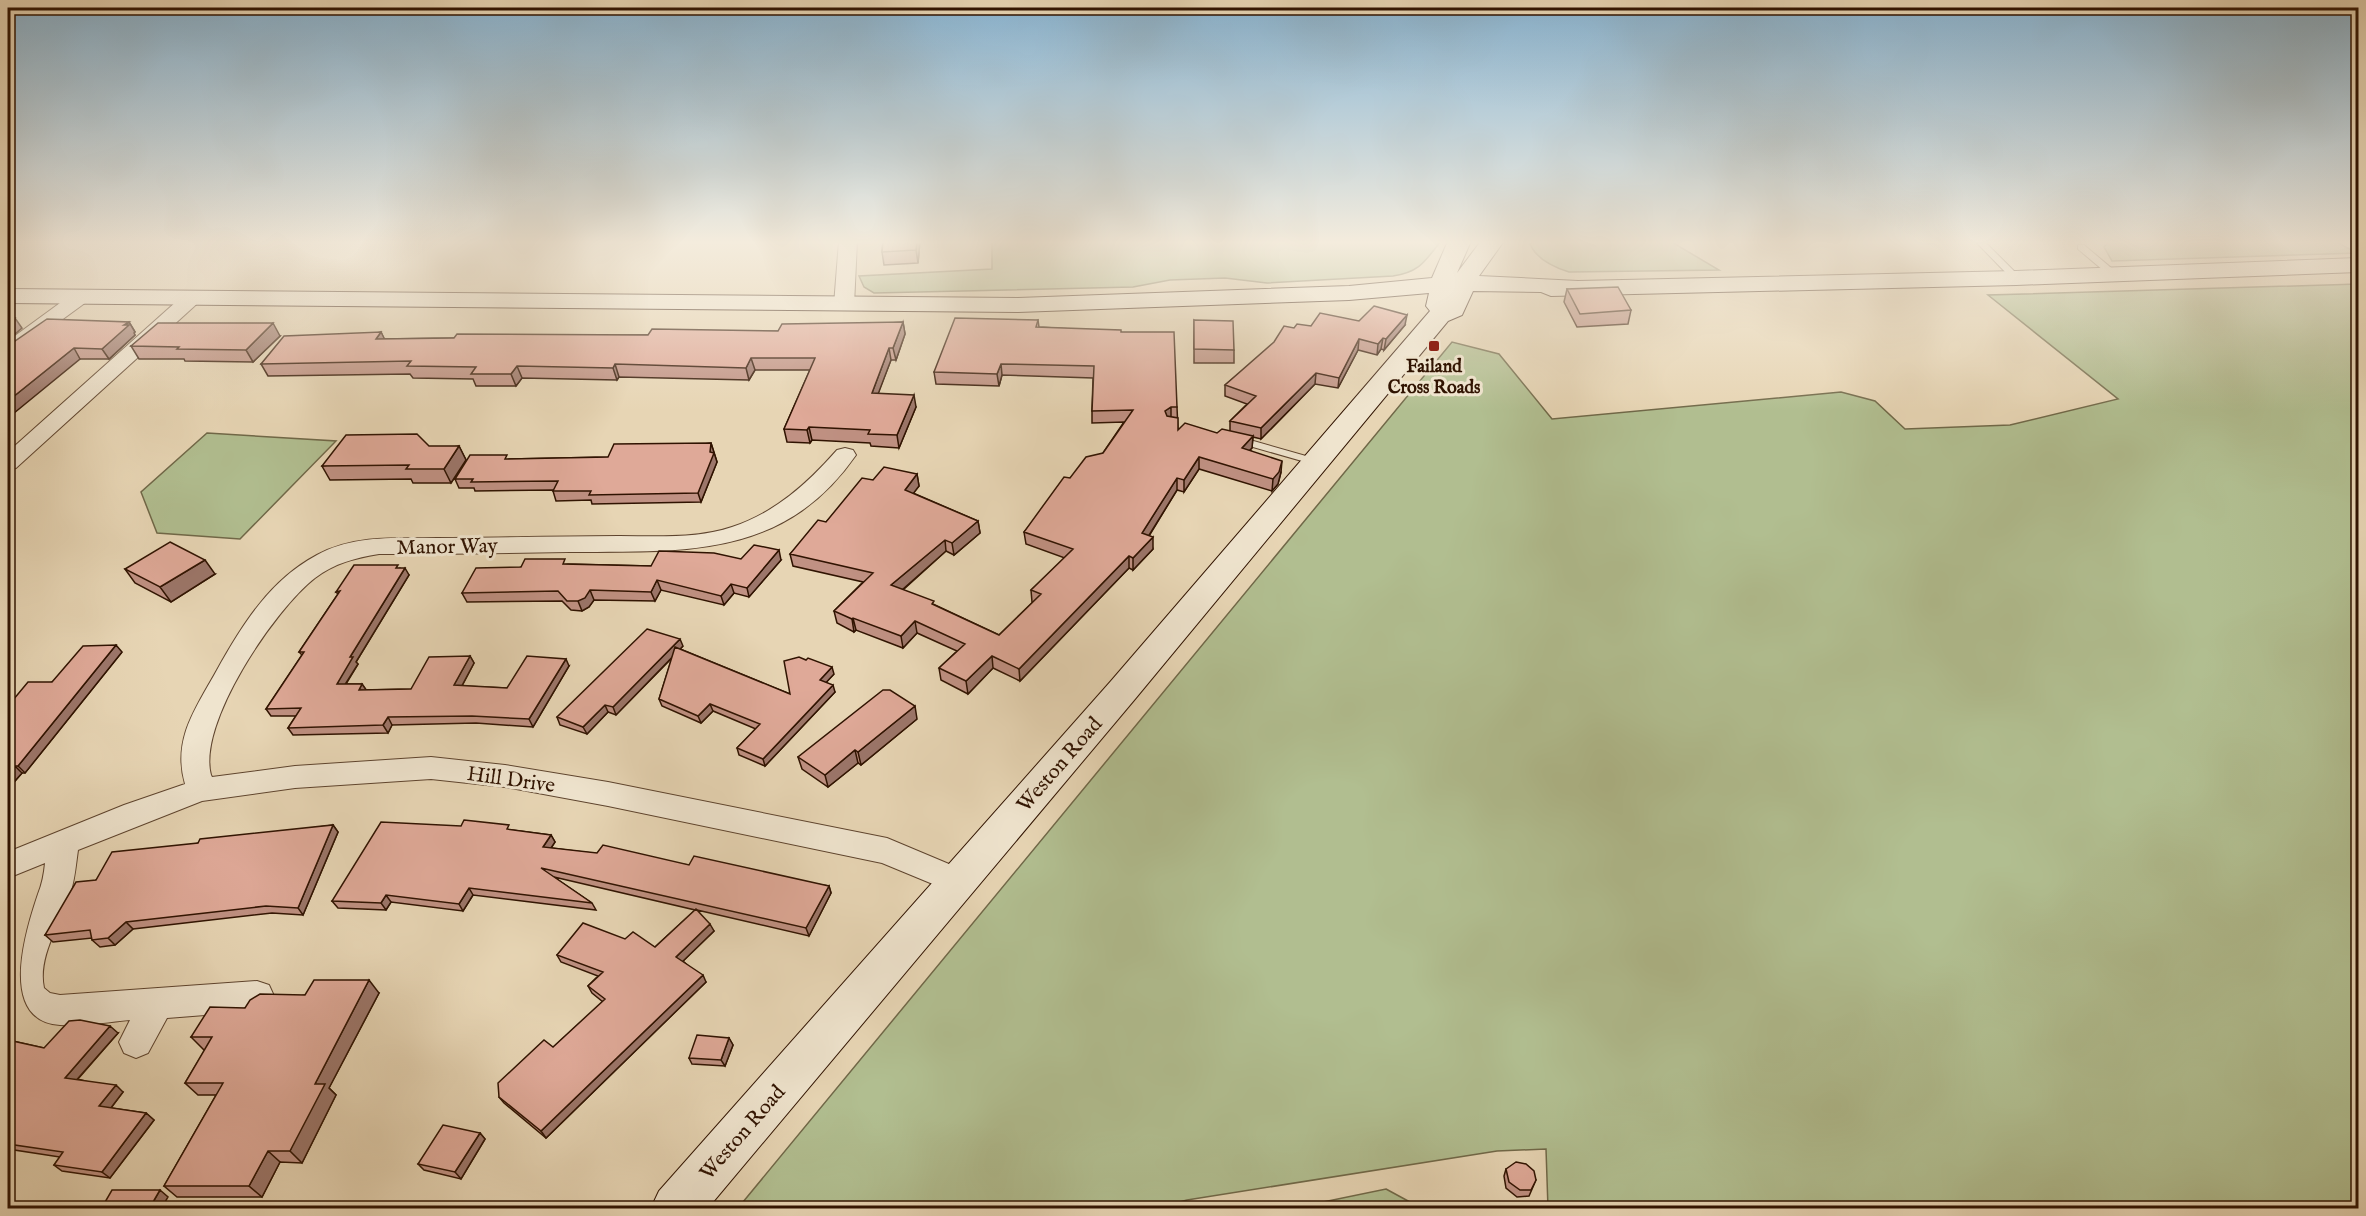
<svg xmlns="http://www.w3.org/2000/svg" width="2366" height="1216" viewBox="0 0 2366 1216" font-family="'IM FELL English',serif">
<rect width="100%" height="100%" fill="#e7d5b4"/>
<filter id="stains"><feTurbulence type="fractalNoise" baseFrequency=".00333" numOctaves="4"/><feColorMatrix values="0 0 0 0 .2 0 0 0 0 .09 0 0 0 0 .02 0 0 0 .5 -.17"/></filter>
<radialGradient id="worn" r=".72"><stop offset=".6" stop-color="#630" stop-opacity="0"/><stop offset="1" stop-color="#630" stop-opacity=".3"/></radialGradient>
<path fill="#b1be90" stroke="#706848" stroke-width="1.5" d="M992 241H1441C1425 261 1420 272 1393 276L1267 283 1225 278 1170 280 1133 287 874 293 864 287 859 276 992 269Z
M1529 241H1670L1719 270 1569 272C1553 267 1534 258 1529 241Z
M2110 241H2335L2357 253 2112 261 2104 247Z
M2358 284V1208H1548L1546 1149 1497 1151 1187 1200 1157 1208H738L1452 342 1499 354 1552 419 1841 392 1875 401 1905 429 2010 425 2118 399 1988 295Z
M207 433 336 441 240 539 157 533 141 492Z
M1386 1189 1421 1208H1294Z"/>
<g fill="none" stroke-linecap="round" stroke-linejoin="round">
<defs>
<path id="lane" d="M1975 241H1984L2019 276V280H2013Z
M2078 245H2084L2116 272V276H2110L2078 249Z
M1236 436 1320 460 1321 462 1316 465 1232 441 1231 439 1232 437Z"/>
<path id="street" d="M839 241H857L854 305 851 309H837L834 305Z
M82 290 89 292 91 296 89 300 15 354 8 356V341L75 292Z
M193 291 200 293 202 297 200 301 16 468 8 470V452L186 293Z
M845 448 853 450 856 455C783 560 683 551 570 552 506 553 443 554 379 554 355 558 335 563 315 578 275 609 197 723 211 775L212 777 295 766 431 757 505 765 608 782 887 838 968 872 973 881 968 890 957 894 882 863 608 806 505 787 431 779 295 788 202 801 78 850C76 864 75 878 71 891 62 921 37 956 44 988L50 993 60 995 257 981 269 985 274 996 269 1007 257 1011 167 1018 148 1053 136 1058 124 1053 119 1042 130 1020C107 1022 83 1027 60 1025 0 1021 23 938 38 894 42 884 44 874 45 863L8 878V852L124 805 185 784C172 739 196 708 217 670 242 625 270 580 317 555 353 535 397 538 437 538 498 538 558 536 619 536 656 536 697 539 732 527 775 513 808 483 837 450Z"/>
<path id="secondary" d="M1448 241H1471L1457 273 1481 241H1504L1479 276 1578 281 2016 271 2358 258V272L2016 285 1551 296 1541 292 1473 291 1462 315 1448 321 1135 699 708 1208H651L659 1191 1111 681 1430 311 1426 306 1429 293 1349 300 1018 312 8 303V289L1018 298 1349 286 1432 278Z"/>
</defs>
<use href="#lane" stroke="#5e442e" stroke-width="2"/>
<use href="#street" stroke="#5e442e" stroke-width="2"/>
<use href="#secondary" stroke="#301301" stroke-width="2"/>
<use href="#lane" fill="#efe4ce" fill-rule="evenodd"/>
<use href="#street" fill="#efe4ce" fill-rule="evenodd"/>
<use href="#secondary" fill="#efe4ce" fill-rule="evenodd"/>
</g>
<path fill="#c09183" stroke="#301301" stroke-width="1.5" d="M883 241H920L918 263 884 265 882 252Z
M1567 289 1631 310 1628 324 1577 327 1564 302Z
M1038 320 1039 327 1121 332 1177 407 1178 430 1217 433 1230 431V421L1247 404 1225 396V385L1294 328 1359 321 1405 325 1384 350 1381 349 1377 355 1358 350 1338 388 1315 384 1261 439 1253 437 1252 448 1250 450 1281 472 1278 484 1272 491 1199 469 1184 492 1177 490 1149 536 1153 549 1133 570 1129 568 1020 681 993 668 968 694 941 680 939 668 957 651 917 633 903 648 856 630 854 632 837 623 834 611 863 582 793 566 790 554 873 480 917 474 919 486 913 493 978 521 980 533 954 555 946 551 903 590 999 635 1033 602H1032L1031 590 1065 558 1026 544 1024 532 1070 478 1103 453 1124 422 1092 423V411L1093 378 1002 375 999 386 936 384 934 372Z
M1194 320 1234 350V363H1194Z
M129 322 135 332 134 333 135 335 109 359H80L8 346Z
M903 322 905 334 896 360H891L878 393 916 407 899 448 871 446 870 443 812 440 810 443 787 442 784 429 810 370H755L749 380 619 377 617 380 522 378 516 386H476L473 379 413 378 410 374 268 376 261 364 381 332 384 339 648 335 778 331Z
M280 336 253 362 185 361 184 359H139L131 346Z
M711 443 717 462 701 502 592 504 591 500 556 501 553 491V490L475 491 474 488H459L455 479 509 459 608 457Z
M459 446 466 460 451 483H413L411 479 330 480 322 466Z
M741 559 781 560 749 597 734 593 724 605 661 590 655 601 594 600 589 607 582 611 571 610 562 601 467 602 462 593 521 567 568 564 651 566Z
M400 568 409 575 356 662 358 664 346 684H362L366 690 411 689 470 656 474 663 462 686 507 688 569 666 533 727 476 723 392 725 388 733 293 735 288 728 296 716H271L266 709 302 655 299 652 338 594 336 592Z
M125 569 215 574 171 602 135 583Z
M683 646 680 649 790 694 834 674 826 682 835 692 765 766 739 755 737 748 756 729 713 711 701 723 662 706 659 699 672 658 616 715 608 712 587 734 560 725 557 717Z
M122 652 25 773H22L8 789V706L52 682Z
M917 719 861 765 858 763 828 787 802 769 798 757Z
M333 825 338 832 303 915 272 913 133 929 115 945 100 947 92 940V938L53 942 45 935 96 880 198 843Z
M512 830 551 835 555 842 551 848 689 865 829 886 831 893 809 936 697 910 714 931 683 961 706 982 546 1138 504 1103 499 1097 603 1002 592 993 588 986 598 976 561 962 557 955 625 939 655 947 695 910 554 877 592 903 596 910 473 895 463 911 391 902 386 910 338 908 332 901Z
M379 993 329 1088 336 1095 302 1163 280 1162 262 1197H177L164 1186 216 1095H198L185 1083 205 1050H204L191 1037 245 1008 305 995Z
M118 1033 78 1079 123 1092 111 1108 146 1113 154 1120 110 1178 62 1171 54 1165 60 1157 8 1149V1040L44 1048Z
M729 1038 733 1045 725 1066 692 1064 689 1058Z
M480 1133 485 1139 461 1179 424 1170 418 1164Z
M1506 1169 1536 1180 1529 1196 1517 1197 1506 1188 1504 1176Z"/>
<path fill="#9c766a" stroke="#301301" stroke-width="1.5" d="M917 241H920L918 263 916 250Z
M1407 315 1405 325 1384 350 1386 339Z
M15 318 22 328 8 340V324Z
M129 322 135 332 134 333 135 335 109 359 102 349Z
M903 322 905 334 896 360 893 348Z
M273 323 280 336 253 362 246 350Z
M381 332 387 344 376 339Z
M1383 338 1381 349 1377 355 1378 344Z
M1359 339 1358 350 1338 388 1339 378Z
M74 348 80 359 8 418V401Z
M889 348 891 360 874 405 872 393Z
M751 358 755 370 749 380 746 368Z
M615 364 619 377 617 380 613 368Z
M1001 364 1002 375 999 386 997 374Z
M517 366 522 378 516 386 511 374Z
M1316 373 1315 384 1261 439V428Z
M914 395 916 407 899 448 897 435Z
M1171 407V418L1165 422V411Z
M809 427 812 440 810 443 807 430Z
M1253 436 1252 448 1241 459 1242 448Z
M711 443 717 462 701 502 698 493 710 452Z
M459 446 466 460 451 483 444 469Z
M1199 457V469L1184 492V480Z
M1282 461 1281 472 1278 484 1272 491 1273 479Z
M917 474 919 486 907 502 905 490Z
M1177 478V490L1143 545 1142 533Z
M978 521 980 533 954 555 952 543Z
M1153 537V549L1133 570V558Z
M945 540 946 551 894 597 891 585Z
M779 550 781 560 749 597 747 588Z
M8 551 11 555 8 559Z
M1129 556V568L1020 681 1019 669Z
M205 560 215 574 171 602 160 587Z
M405 568 409 575 356 662 358 664 341 691 337 684 350 657Z
M657 580 661 590 655 601 651 592Z
M731 584 734 593 724 605 721 596Z
M590 590 594 600 589 607 582 611 578 601Z
M853 618 856 630 854 632 852 619Z
M915 621 917 633 903 648 901 636Z
M680 639 683 646 616 715 613 707Z
M116 645 122 652 25 773 18 766Z
M470 656 474 663 458 693 454 685Z
M992 656 993 668 968 694 966 681Z
M566 659 569 666 533 727 529 719Z
M832 667 834 674 822 687 820 680Z
M362 684 367 691 359 690Z
M833 685 835 692 765 766 763 759Z
M710 704 713 711 701 723 698 716Z
M605 705 608 712 587 734 583 727Z
M915 706 917 719 861 765 858 752Z
M388 717 392 725 388 733 383 725Z
M855 750 858 763 828 787 825 775Z
M15 766 22 773 8 789V774Z
M333 825 338 832 303 915 298 908Z
M551 835 555 842 547 854 543 847Z
M829 886 831 893 809 936 806 928Z
M469 888 473 895 463 911 459 904Z
M386 895 391 902 386 910 381 903Z
M126 922 133 929 115 945 108 938Z
M710 924 714 931 680 964 676 957Z
M703 975 706 982 546 1138 541 1131Z
M369 980 379 993 329 1088 336 1095 302 1163 290 1151 315 1084Z
M110 1026 118 1033 73 1084 65 1078Z
M729 1038 733 1045 725 1066 721 1060Z
M116 1085 123 1092 107 1113 99 1106Z
M146 1113 154 1120 110 1178 102 1172Z
M480 1133 485 1139 461 1179 455 1172Z
M268 1151 280 1162 262 1197 249 1186Z
M160 1190 168 1197 161 1209H149Z"/>
<path fill="#dfa998" stroke="#301301" stroke-width="1.5" d="M883 241H917L916 250 882 252Z
M1618 287 1631 310 1580 314 1567 289Z
M1374 306 1407 315 1386 339 1383 338 1378 344 1359 339 1339 378 1316 373 1261 428 1230 421 1256 396 1225 385 1274 342 1284 326 1294 328 1297 324 1311 326 1320 313 1359 321Z
M8 317 15 318 8 324Z
M955 318 1038 320 1036 327 1121 330V332H1174L1177 407H1171L1165 411 1167 416 1178 418V430L1185 423 1217 433 1222 429 1253 436 1242 448 1282 461 1279 472 1273 479 1199 457 1184 480 1177 478 1142 533 1153 537 1133 558 1129 556 1019 669 992 656 966 681 939 668 965 644 915 621 901 636 853 618 852 619 834 611 873 573 790 554 818 520 826 522 862 478 873 480 884 467 917 474 905 490 978 521 952 543 945 540 891 585 934 601 932 604 999 635 1041 594 1031 590 1073 549 1024 532 1064 477 1070 478 1086 457 1103 453 1133 410 1092 411 1094 366 1001 364 997 374 934 372Z
M47 319 129 322 124 325H129L102 349 74 348 8 401V346Z
M1194 320 1233 321 1234 350 1194 349Z
M903 322 893 348H889L872 393 914 395 897 435 868 434 870 430 809 427 807 430 784 429 815 358H751L746 368 615 364 613 368 517 366 511 374H471L476 367 407 366 411 361 261 364 284 336 381 332 376 339 454 338 457 334 648 335 652 329 778 331 782 324Z
M158 323H273L246 350 177 349 179 347 131 346Z
M417 434 429 446H459L444 469H406L409 465 322 466 346 435Z
M711 443 710 452 714 453 698 493 589 495 591 491H553L558 481 471 482 473 479H455L470 455H507L505 459 608 457 614 444Z
M170 542 205 560 160 587 125 569Z
M754 545 779 550 747 588 731 584 721 596 657 580 651 592 590 590 585 598 578 601H567L558 591 462 593 476 568 521 567 525 559H565L563 564 651 566 659 551 714 553 741 559Z
M354 565H398L396 568H405L350 657H353L337 684H362L359 690 411 689 429 657 470 656 454 685 507 688 527 656 566 659 529 719 472 716 388 717 383 725 288 728 301 708 266 709 304 652H299L340 591 336 592Z
M647 629 680 639 613 707 605 705 583 727 557 717Z
M116 645 18 766H15L8 774V706L28 682H52L83 646Z
M675 647 790 694 784 661 799 657 806 660 808 658 832 667 820 680 833 685 763 759 737 748 760 724 710 704 698 716 659 699Z
M883 690H890L915 706 858 752 855 750 825 775 798 757Z
M464 820 509 825 507 829 551 835 543 847 597 853 603 845 689 865 694 856 829 886 806 928 541 868 592 903 469 888 459 904 386 895 381 903 332 901 381 822 461 826Z
M333 825 298 908 266 906 126 922 108 938 92 940 90 930 45 935 76 882 96 880 112 852 198 843 200 839Z
M696 909 710 924 676 957 703 975 541 1131 499 1097 498 1083 544 1040 553 1047 605 999 588 986 603 972 557 955 583 923 625 939 633 932 655 947Z
M314 980H369L315 1084H325L290 1151H268L249 1186H164L223 1083H185L212 1037H191L210 1007 245 1008 250 1000 260 994 305 995Z
M80 1020 110 1026 65 1078 116 1085 99 1106 146 1113 102 1172 54 1165 63 1152 8 1144V1040L44 1048 69 1021Z
M697 1035 729 1038 721 1060 689 1058Z
M443 1125 480 1133 455 1172 418 1164Z
M1516 1162 1526 1164 1534 1171 1536 1180 1531 1190H1520L1509 1182 1506 1169Z
M112 1190H160L149 1209H101Z"/>
<linearGradient id="sky" x2="0" y2="1"><stop stop-color="#88b5d4"/><stop offset="0.59" stop-color="#f4ecdd"/><stop offset="1" stop-color="#f4ecdd" stop-opacity="0"/></linearGradient>
<rect width="2366" height="411" fill="url(#sky)"/>
<rect fill="#8f2418" stroke="#efe4ce" stroke-width="2" x="1428" y="340" width="12" height="12" rx="3"/>
<g text-anchor="middle" stroke-width="6" stroke-linejoin="round" paint-order="stroke">
<g font-size="18" font-weight="bold" fill="#301301" stroke="#efe4ce">
<text x="1434" y="372">Failand<tspan x="1434" dy="21">Cross Roads</tspan></text>
</g>
<g font-size="21" fill="#301301" stroke="#efe4ce">
<text transform="translate(447 546) rotate(-1)" y="7">Manor Way</text>
<text transform="translate(1059 764) rotate(-49)" y="7">Weston Road</text>
<text transform="translate(511 779) rotate(8)" y="7">Hill Drive</text>
<text transform="translate(742 1132) rotate(-49)" y="7">Weston Road</text>
</g>
</g>
<rect width="2366" height="1216" fill="none" stroke="#e7d5b4" stroke-width="30"/>
<rect x="9" y="9" width="2348" height="1198" fill="none" stroke="#301301" stroke-width="3"/>
<rect x="15" y="15" width="2336" height="1186" fill="none" stroke="#301301" stroke-width="1.5"/>
<rect width="100%" height="100%" filter="url(#stains)"/>
<rect width="100%" height="100%" fill="url(#worn)"/>
</svg>
